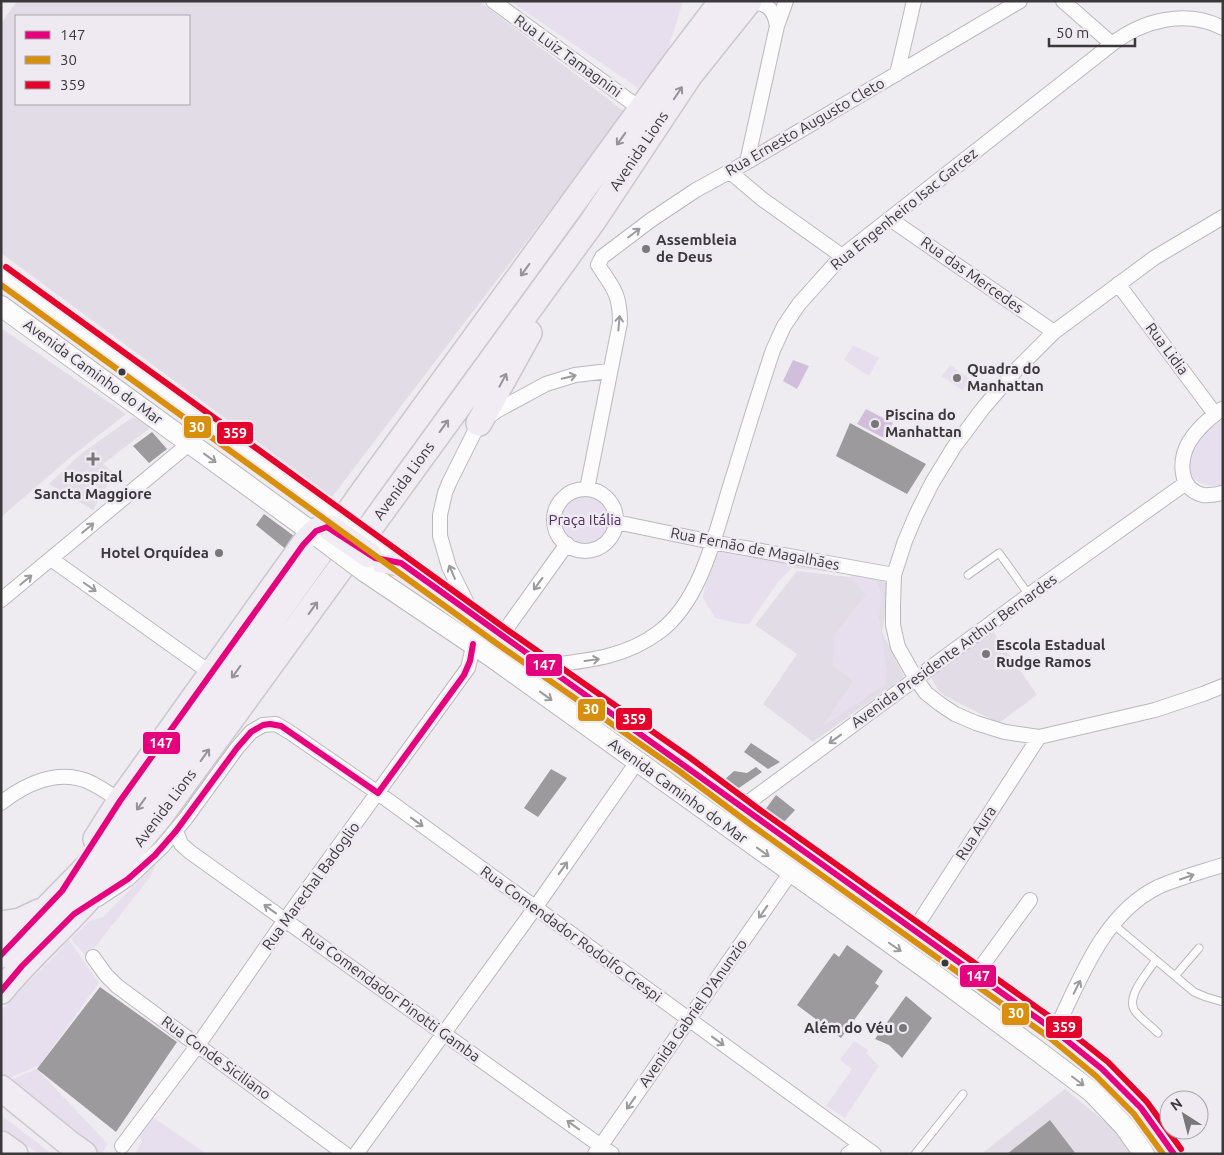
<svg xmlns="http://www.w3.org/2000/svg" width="1224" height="1155" viewBox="0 0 1224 1155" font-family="Ubuntu,sans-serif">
<rect width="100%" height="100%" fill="#eeecf0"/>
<path fill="#e2dce6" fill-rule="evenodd" d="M17 1H479L625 112 332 497 1 253V24ZM16 16H189V104H16Z
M1 328 126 414 72 456 1 517Z
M133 417 151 427 103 464 114 473 93 510 49 484 82 453Z
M797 571 891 582 882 632 904 677 813 742 763 704 797 654 755 625Z
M993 631 1037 695 999 723 945 696 938 690 931 677Z
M1065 1089 1120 1134 1134 1154H981Z"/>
<path fill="#e8dfee" d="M510 1H683L663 66 638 88Z
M853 345 879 358 869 376 844 360Z
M950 365 971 380 962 390 942 376Z
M1223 419V485C1188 490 1181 465 1200 440 1206 431 1215 425 1223 419Z
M559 520a26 26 0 1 1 52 0a26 26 0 1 1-52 0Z
M729 540 871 564 882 596 879 617 887 671 886 684 822 727 853 681 833 666 834 635 866 595 849 574 792 568 778 582 749 624 736 623 715 618 703 598 710 563Z
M156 863 151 876 96 946 85 955 71 939 89 921 103 917Z
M69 940 99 983 40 1065 2 1081 1 1011Z
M854 1041 868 1050 866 1053 879 1066 845 1118 826 1106 852 1069 840 1060Z
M37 1069 108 1144 101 1154H97L3 1083Z
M1 1115 52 1154H40L1 1130Z
M154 1118 207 1154H135L142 1142 139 1134Z"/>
<path fill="#d0bedb" d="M793 360 809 366 797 389 783 381Z
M866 409 893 423 884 438 857 424Z"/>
<path fill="#9c9a9d" d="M850 423 926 464 907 494 836 456Z
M152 432 167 449 149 463 133 446Z
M264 514 298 539 288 551 256 525Z
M751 743 780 762 768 769 744 752Z
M756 767 762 772 736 790 723 781 734 771 747 773Z
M551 769 567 778 538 817 524 808Z
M776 795 795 810 784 822 765 810Z
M847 945 883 971 875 983 879 986 841 1038 797 1005 834 953 839 957Z
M100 987 177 1042 116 1132 37 1069Z
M906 996 932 1018 902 1058 889 1045 875 1039Z
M1050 1120 1076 1154H1007Z"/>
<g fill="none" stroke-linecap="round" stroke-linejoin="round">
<defs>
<path id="lane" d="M968 575 999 553 1029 595
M1113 924 1194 992 1206 997 1223 1002
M1156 960C1148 972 1125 997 1135 1011 1141 1019 1151 1026 1158 1033
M1175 976 1199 948
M915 1154 963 1094"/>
<path id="street" d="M493 1 642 110
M1063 1 1112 44
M746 4C765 0 774 8 777 26
M897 74 914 1
M747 162 777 26 786 1
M730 172 762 199 842 256
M1223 217 1154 258 1054 332 1017 369 984 407 954 447 932 483 916 515 905 541 894 575 893 606V625L898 647 916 679 926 693 940 704 955 714 976 723 1005 732 1039 737 1155 710 1203 694 1223 686
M890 219 1054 332
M1118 284 1215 414
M1222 409C1209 418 1197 429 1189 442 1179 460 1178 489 1203 495 1209 496 1217 494 1223 493
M587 489 620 323C620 293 613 288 598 265L602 257 651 220 696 190 747 162 1020 1
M554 520a31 31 0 1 1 62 0a31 31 0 1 1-62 0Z
M616 522 712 542 894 575
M51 559 212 674
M1 600 190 443
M501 636 567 544
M544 666C585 661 625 658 659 632 703 600 717 526 733 477 746 434 759 392 773 350L784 326 799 304 842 256 1112 44C1143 20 1186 9 1223 28
M1 803C25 784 57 769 87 781 99 786 110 794 120 801
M726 825 742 807 1029 595 1186 483
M176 831 181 844 190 852 612 1154
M98 899 128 879 162 847 186 818 237 748 251 732 263 725 276 724 291 733 378 793 874 1154
M914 930 1039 737
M93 957 106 975 117 986 345 1154
M976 974 1030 900
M1055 1031C1080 980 1103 914 1158 887 1178 878 1201 872 1223 865
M122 1146 198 1045 285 920 468 668 472 651 473 615 449 567 440 536V515L445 493 449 483 479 423 498 410 546 384 575 375 609 371
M356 1154 535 908 637 762
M595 1154 791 872
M848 1154 861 1145"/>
<path id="secondary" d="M1 274 337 516
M1 306 320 538
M390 555 1055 1031 1102 1069 1141 1108 1174 1154
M364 571 492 657 931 972 1039 1052 1092 1092 1125 1127 1144 1154"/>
<path id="highway" d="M479 423 529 333
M369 555 381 560 401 563
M96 839 120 801 292 561C301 550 313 524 330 528
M1 924 20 921 39 912
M1 955 96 858 129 820 371 481 674 64 722 1
M1 991C24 963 50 939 75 913 105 881 133 849 161 815L593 221 689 76 749 1
M1 1088 70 1144 84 1154
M1 1144 15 1154"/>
</defs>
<use href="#lane" stroke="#bab8bc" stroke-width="9"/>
<use href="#street" stroke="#bab8bc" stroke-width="16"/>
<use href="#secondary" stroke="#bab8bc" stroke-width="22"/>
<use href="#highway" stroke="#cac8cb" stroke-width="28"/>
<use href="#lane" stroke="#fcfcfd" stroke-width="7"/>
<use href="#street" stroke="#fcfcfd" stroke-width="14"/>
<use href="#secondary" stroke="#fcfcfd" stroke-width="20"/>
<use href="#highway" stroke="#f1ebf4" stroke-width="25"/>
<defs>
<path id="secondary-bridge" d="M337 516 382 549
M320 538 364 571"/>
<path id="highway-bridge" d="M330 528 369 555"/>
</defs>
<use href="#secondary-bridge" stroke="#bab8bc" stroke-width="22" stroke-linecap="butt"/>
<use href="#highway-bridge" stroke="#cac8cb" stroke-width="28" stroke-linecap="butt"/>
<use href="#secondary-bridge" stroke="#fcfcfd" stroke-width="20"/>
<use href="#highway-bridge" stroke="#f1ebf4" stroke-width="25"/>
<defs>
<path id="bus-1" d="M1 955 62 891 120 801 303 545 316 531 327 527 375 558 401 563 1055 1031 1102 1069 1141 1108 1174 1154
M1 991 22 966 74 914 128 879 155 855 176 831 237 748 251 732 263 725 270 724 281 726 378 793 464 675 470 661 473 644"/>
<path id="bus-2" d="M1 285 496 643 679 771 750 824 1050 1038 1096 1076 1134 1114 1163 1154"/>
<path id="bus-3" d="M6 267 506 629 689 757 760 810 1060 1024 1108 1062 1147 1102 1181 1149"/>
</defs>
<use href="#bus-1" stroke="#efeaf2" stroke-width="10"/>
<use href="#bus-2" stroke="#efeaf2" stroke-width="10"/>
<use href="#bus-3" stroke="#efeaf2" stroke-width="10"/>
<use href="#bus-1" stroke="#e5007d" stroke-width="6"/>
<use href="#bus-2" stroke="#d88f0c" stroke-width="6"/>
<use href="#bus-3" stroke="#e4002b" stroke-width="6"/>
</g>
<defs><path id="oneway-shaft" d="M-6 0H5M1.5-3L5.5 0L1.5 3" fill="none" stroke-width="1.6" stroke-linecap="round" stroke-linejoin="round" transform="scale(1.25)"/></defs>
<g stroke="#969298">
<use href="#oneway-shaft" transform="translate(678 93) rotate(-56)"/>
<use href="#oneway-shaft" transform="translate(621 139) rotate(126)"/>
<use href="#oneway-shaft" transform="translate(525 270) rotate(126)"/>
<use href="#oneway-shaft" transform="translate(503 380) rotate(-62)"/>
<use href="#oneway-shaft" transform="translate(444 426) rotate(-54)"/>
<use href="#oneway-shaft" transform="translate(313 608) rotate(-54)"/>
<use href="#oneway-shaft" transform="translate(236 672) rotate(126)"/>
<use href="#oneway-shaft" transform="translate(205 755) rotate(-54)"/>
<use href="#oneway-shaft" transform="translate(141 804) rotate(126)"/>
</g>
<g stroke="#9b9a9c">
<use href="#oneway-shaft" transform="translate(634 233) rotate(-37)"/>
<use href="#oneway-shaft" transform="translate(619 323) rotate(-85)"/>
<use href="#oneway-shaft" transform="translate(569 377) rotate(-14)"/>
<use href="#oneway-shaft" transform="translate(210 458) rotate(36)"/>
<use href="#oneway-shaft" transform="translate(88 528) rotate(-40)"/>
<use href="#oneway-shaft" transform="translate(452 572) rotate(-113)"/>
<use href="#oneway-shaft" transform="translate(26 580) rotate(-40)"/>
<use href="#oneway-shaft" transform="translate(538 584) rotate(126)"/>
<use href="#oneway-shaft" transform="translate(90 587) rotate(35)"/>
<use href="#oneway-shaft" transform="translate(592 660) rotate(-8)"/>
<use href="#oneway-shaft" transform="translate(546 696) rotate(36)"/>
<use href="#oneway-shaft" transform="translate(835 739) rotate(144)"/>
<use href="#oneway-shaft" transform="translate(417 822) rotate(36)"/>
<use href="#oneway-shaft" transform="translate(763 852) rotate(36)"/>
<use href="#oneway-shaft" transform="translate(563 868) rotate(-55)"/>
<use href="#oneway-shaft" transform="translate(1187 877) rotate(-19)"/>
<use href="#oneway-shaft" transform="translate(270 909) rotate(-144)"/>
<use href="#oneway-shaft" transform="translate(763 912) rotate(125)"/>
<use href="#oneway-shaft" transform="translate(895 947) rotate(35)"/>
<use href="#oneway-shaft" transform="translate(1077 987) rotate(-63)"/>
<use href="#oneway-shaft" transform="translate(718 1041) rotate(36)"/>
<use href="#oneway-shaft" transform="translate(1078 1081) rotate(37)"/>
<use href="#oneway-shaft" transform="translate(631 1103) rotate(125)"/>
<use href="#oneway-shaft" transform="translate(573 1125) rotate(-144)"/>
</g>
<g fill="#79777a" stroke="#efeaf2" stroke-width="2">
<circle cx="646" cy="249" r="5"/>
<circle cx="957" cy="378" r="5"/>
<circle cx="875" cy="424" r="5"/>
<path d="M90.5 451.5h5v5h5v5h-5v5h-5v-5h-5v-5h5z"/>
<circle cx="219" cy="553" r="5"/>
<circle cx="986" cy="654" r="5"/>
<circle cx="903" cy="1028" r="5"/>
</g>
<g fill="#3a383b" stroke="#efeaf2" stroke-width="2">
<circle cx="122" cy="372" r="4.5"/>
<circle cx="945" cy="963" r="4.5"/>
</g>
<g text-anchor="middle" stroke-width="5" stroke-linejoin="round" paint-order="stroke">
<g font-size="15" fill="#3a383b" stroke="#efeaf2">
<text transform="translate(568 56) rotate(36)" y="5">Rua Luiz Tamagnini</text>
<text transform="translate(805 127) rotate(-30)" y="5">Rua Ernesto Augusto Cleto</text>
<text transform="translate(639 151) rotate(-56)" y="5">Avenida Lions</text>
<text transform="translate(904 209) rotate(-39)" y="5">Rua Engenheiro Isac Garcez</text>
<text transform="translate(972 275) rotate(35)" y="5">Rua das Mercedes</text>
<text transform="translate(1167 349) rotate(53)" y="5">Rua Lidia</text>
<text transform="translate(93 372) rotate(36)" y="5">Avenida Caminho do Mar</text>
<text transform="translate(404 481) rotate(-54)" y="5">Avenida Lions</text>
<text transform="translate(755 549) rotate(11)" y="5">Rua Fernão de Magalhães</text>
<text transform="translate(954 651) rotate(-36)" y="5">Avenida Presidente Arthur Bernardes</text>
<text transform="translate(678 791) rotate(36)" y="5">Avenida Caminho do Mar</text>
<text transform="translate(165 808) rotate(-53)" y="5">Avenida Lions</text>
<text transform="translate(976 833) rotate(-57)" y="5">Rua Aura</text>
<text transform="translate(311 886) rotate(-54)" y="5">Rua Marechal Badoglio</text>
<text transform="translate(571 934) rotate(36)" y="5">Rua Comendador Rodolfo Crespi</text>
<text transform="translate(391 995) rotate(36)" y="5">Rua Comendador Pinotti Gamba</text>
<text transform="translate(693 1013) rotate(-55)" y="5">Avenida Gabriel D'Anunzio</text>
<text transform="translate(216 1058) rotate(36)" y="5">Rua Conde Siciliano</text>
</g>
<g font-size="15" font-weight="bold" fill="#3a383b" stroke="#efeaf2" text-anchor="start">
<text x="656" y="245">Assembleia<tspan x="656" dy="17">de Deus</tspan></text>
<text x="967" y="374">Quadra do<tspan x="967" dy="17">Manhattan</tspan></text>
<text x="885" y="420">Piscina do<tspan x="885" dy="17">Manhattan</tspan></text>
<text x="93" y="482" text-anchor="middle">Hospital<tspan x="93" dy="17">Sancta Maggiore</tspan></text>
<text x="209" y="558" text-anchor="end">Hotel Orquídea</text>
<text x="996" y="650">Escola Estadual<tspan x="996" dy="17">Rudge Ramos</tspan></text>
<text x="893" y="1033" text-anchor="end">Além do Véu</text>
</g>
<g font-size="15" fill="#4f2f60" stroke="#efeaf2">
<text x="585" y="525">Praça Itália</text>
</g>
</g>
<g stroke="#efeaf2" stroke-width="2">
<rect x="183" y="415" width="29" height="24" rx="5" fill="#d88f0c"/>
<rect x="216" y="421" width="38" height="24" rx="5" fill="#e4002b"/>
<rect x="525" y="653" width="38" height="24" rx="5" fill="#e5007d"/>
<rect x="577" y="698" width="29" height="24" rx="5" fill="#d88f0c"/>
<rect x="615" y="707" width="38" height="24" rx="5" fill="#e4002b"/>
<rect x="142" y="731" width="39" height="24" rx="5" fill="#e5007d"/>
<rect x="959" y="964" width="38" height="24" rx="5" fill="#e5007d"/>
<rect x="1001" y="1002" width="29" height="24" rx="5" fill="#d88f0c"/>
<rect x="1045" y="1015" width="38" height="24" rx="5" fill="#e4002b"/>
</g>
<g font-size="14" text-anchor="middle" font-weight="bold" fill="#fff">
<text x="197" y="432">30</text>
<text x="235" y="438">359</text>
<text x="544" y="670">147</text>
<text x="591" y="714">30</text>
<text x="634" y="724">359</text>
<text x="161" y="748">147</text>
<text x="978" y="981">147</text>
<text x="1016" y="1018">30</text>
<text x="1064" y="1032">359</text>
</g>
<rect width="1224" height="1155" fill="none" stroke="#3a383b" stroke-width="5"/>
<rect x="15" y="15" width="175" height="90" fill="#efeaf2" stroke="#a7a3a9"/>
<rect x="25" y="31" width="25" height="8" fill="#e5007d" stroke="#a7a3a9"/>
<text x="60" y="40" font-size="15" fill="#3a383b">147</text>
<rect x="25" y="56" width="25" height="8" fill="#d88f0c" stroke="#a7a3a9"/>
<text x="60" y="65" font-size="15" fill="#3a383b">30</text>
<rect x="25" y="81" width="25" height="8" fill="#e4002b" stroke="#a7a3a9"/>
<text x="60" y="90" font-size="15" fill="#3a383b">359</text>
<g transform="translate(1184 1115) rotate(324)"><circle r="24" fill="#efeaf2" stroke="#a7a3a9"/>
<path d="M0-4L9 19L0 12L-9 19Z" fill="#79777a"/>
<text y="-8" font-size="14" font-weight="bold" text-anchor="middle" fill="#3a383b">N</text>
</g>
<path d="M1049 38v8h86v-8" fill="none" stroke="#3a383b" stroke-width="2.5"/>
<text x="1056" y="38" font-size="15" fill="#3a383b" stroke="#efeaf2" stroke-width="4" paint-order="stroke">50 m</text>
</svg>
